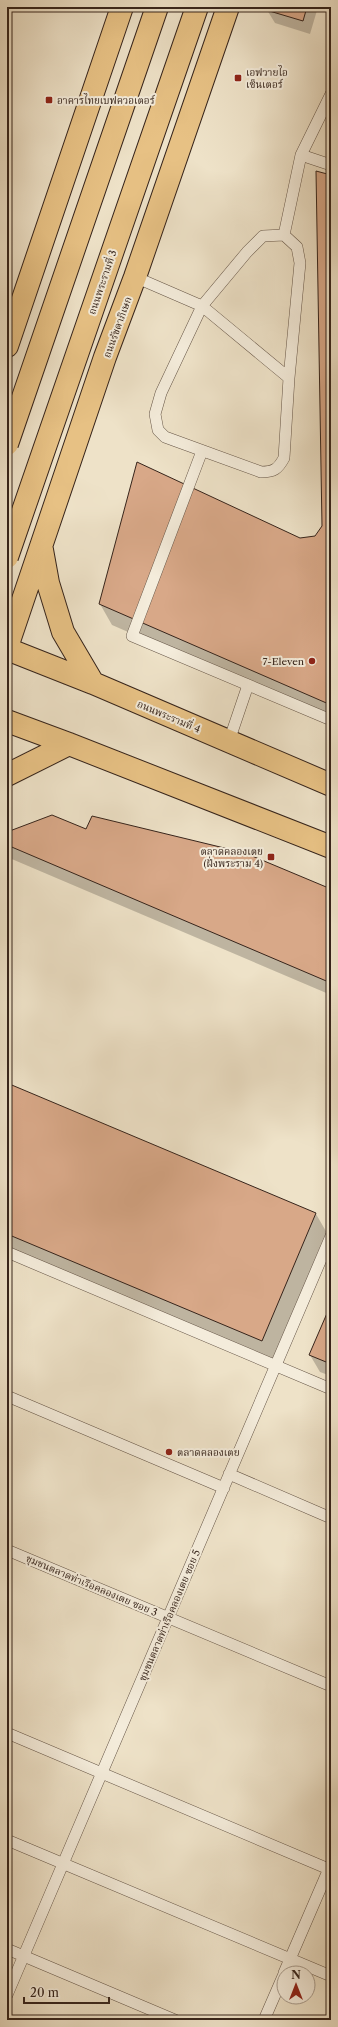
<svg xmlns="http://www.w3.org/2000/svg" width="338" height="2027" viewBox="0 0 338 2027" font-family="'Libre Caslon Text','Noto Serif Thai',serif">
<rect width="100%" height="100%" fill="#eee2c8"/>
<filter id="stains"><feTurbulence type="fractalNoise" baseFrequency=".005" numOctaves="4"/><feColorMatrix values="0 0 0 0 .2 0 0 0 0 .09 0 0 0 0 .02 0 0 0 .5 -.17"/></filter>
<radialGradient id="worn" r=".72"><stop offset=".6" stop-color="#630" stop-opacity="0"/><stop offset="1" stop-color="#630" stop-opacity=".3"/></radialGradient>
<path fill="#0003" d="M268 7H318L310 34 275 23 267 10Z
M331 176V720L112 625 100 604 300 539 316 537 323 526Z
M86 831 331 890V995L7 857V833Z
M7 1084 316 1214 327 1233 273 1359 7 1248Z
M331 1306V1376L320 1372 310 1355Z"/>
<path fill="#d8a888" stroke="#36241b" d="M267 7H307L303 21 266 10Z
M316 171 331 175V705L99 604 137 462 300 538 315 536 322 526Z
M52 815 86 829 92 816 245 853 331 889V983L7 845V832Z
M7 1083 316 1213 262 1341 7 1234Z
M331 1304V1364L309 1355Z"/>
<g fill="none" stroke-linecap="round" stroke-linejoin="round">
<defs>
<path id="lane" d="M301 155 331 165
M284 235 297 247 300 263 289 378 284 458C278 469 274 472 261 472L165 437 158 430 155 414 161 393 202 306 247 252 263 236Z
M284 235 301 155 331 94
M135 277 202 306 289 378
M202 451 132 636 331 720
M229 741 248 685
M7 1252 331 1389
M7 1396 224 1488
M229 1474 331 1518
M7 1550 331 1686
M7 1733 331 1870
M7 1840 331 1976
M7 1949 175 2020
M284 1973 331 1864
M7 1995 331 1236
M264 2020 284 1974"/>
<path id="primary" d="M7 346 122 7
M42 550 48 583 63 632 93 683
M7 647 105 357 135 277 228 7
M7 649 93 683 331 785
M7 721 69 744 331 847
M7 775 69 744"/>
</defs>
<use href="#lane" stroke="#645446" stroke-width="12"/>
<use href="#primary" stroke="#36241b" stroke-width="24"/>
<use href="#lane" stroke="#f4ecdb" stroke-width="11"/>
<use href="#primary" stroke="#e7c184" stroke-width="22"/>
<defs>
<path id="primary-bridge" d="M7 444 157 7
M7 557 197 7"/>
</defs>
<use href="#primary-bridge" stroke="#36241b" stroke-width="24" stroke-linecap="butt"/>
<use href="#primary-bridge" stroke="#e7c184" stroke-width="22"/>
</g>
<g fill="#8f2418" stroke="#f4ecdb" stroke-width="1.5">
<rect x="234" y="74" width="8" height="8" rx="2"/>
<rect x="45" y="96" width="8" height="8" rx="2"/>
<circle cx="312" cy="661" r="4"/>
<rect x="267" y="853" width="8" height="8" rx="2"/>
<circle cx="169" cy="1452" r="4"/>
</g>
<g text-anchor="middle" stroke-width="4" stroke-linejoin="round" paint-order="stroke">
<g font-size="10" fill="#36241b" stroke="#f4ecdb" text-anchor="start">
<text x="246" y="76">เอฟวายไอ<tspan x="246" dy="12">เซ็นเตอร์</tspan></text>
<text x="57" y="104">อาคารไทยเบฟควอเตอร์</text>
<text x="304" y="665" text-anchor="end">7-Eleven</text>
<text x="263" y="855" text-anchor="end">ตลาดคลองเตย<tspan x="263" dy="12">(ฝั่งพระราม 4)</tspan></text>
<text x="177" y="1456">ตลาดคลองเตย</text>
</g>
<g font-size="10" fill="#36241b" stroke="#f4ecdb">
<text transform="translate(102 282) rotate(-71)" y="4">ถนนพระรามที่ 3</text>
<text transform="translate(117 327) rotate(-70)" y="4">ถนนรัชดาภิเษก</text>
<text transform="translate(169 716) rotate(23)" y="4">ถนนพระรามที่ 4</text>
<text transform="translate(92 1585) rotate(23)" y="4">ชุมชนตลาดท่าเรือคลองเตย ซอย 3</text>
<text transform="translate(169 1615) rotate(-67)" y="4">ชุมชนตลาดท่าเรือคลองเตย ซอย 5</text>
</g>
</g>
<rect width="338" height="2027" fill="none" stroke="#eee2c8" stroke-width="24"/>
<rect x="8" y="8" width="322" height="2011" fill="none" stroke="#36241b" stroke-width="2"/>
<rect x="12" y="12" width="314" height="2003" fill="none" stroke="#36241b"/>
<g transform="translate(296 1985)"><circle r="19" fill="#f4ecdb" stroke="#a89c8e"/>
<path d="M0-3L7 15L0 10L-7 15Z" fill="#8f2418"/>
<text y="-6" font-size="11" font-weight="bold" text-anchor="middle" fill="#36241b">N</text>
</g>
<path d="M24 1997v6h85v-6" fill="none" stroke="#36241b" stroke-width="2"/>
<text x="30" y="1997" font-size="12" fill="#36241b" stroke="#f4ecdb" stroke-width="3" paint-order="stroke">20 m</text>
<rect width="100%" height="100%" filter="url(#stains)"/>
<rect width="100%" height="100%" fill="url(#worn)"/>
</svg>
